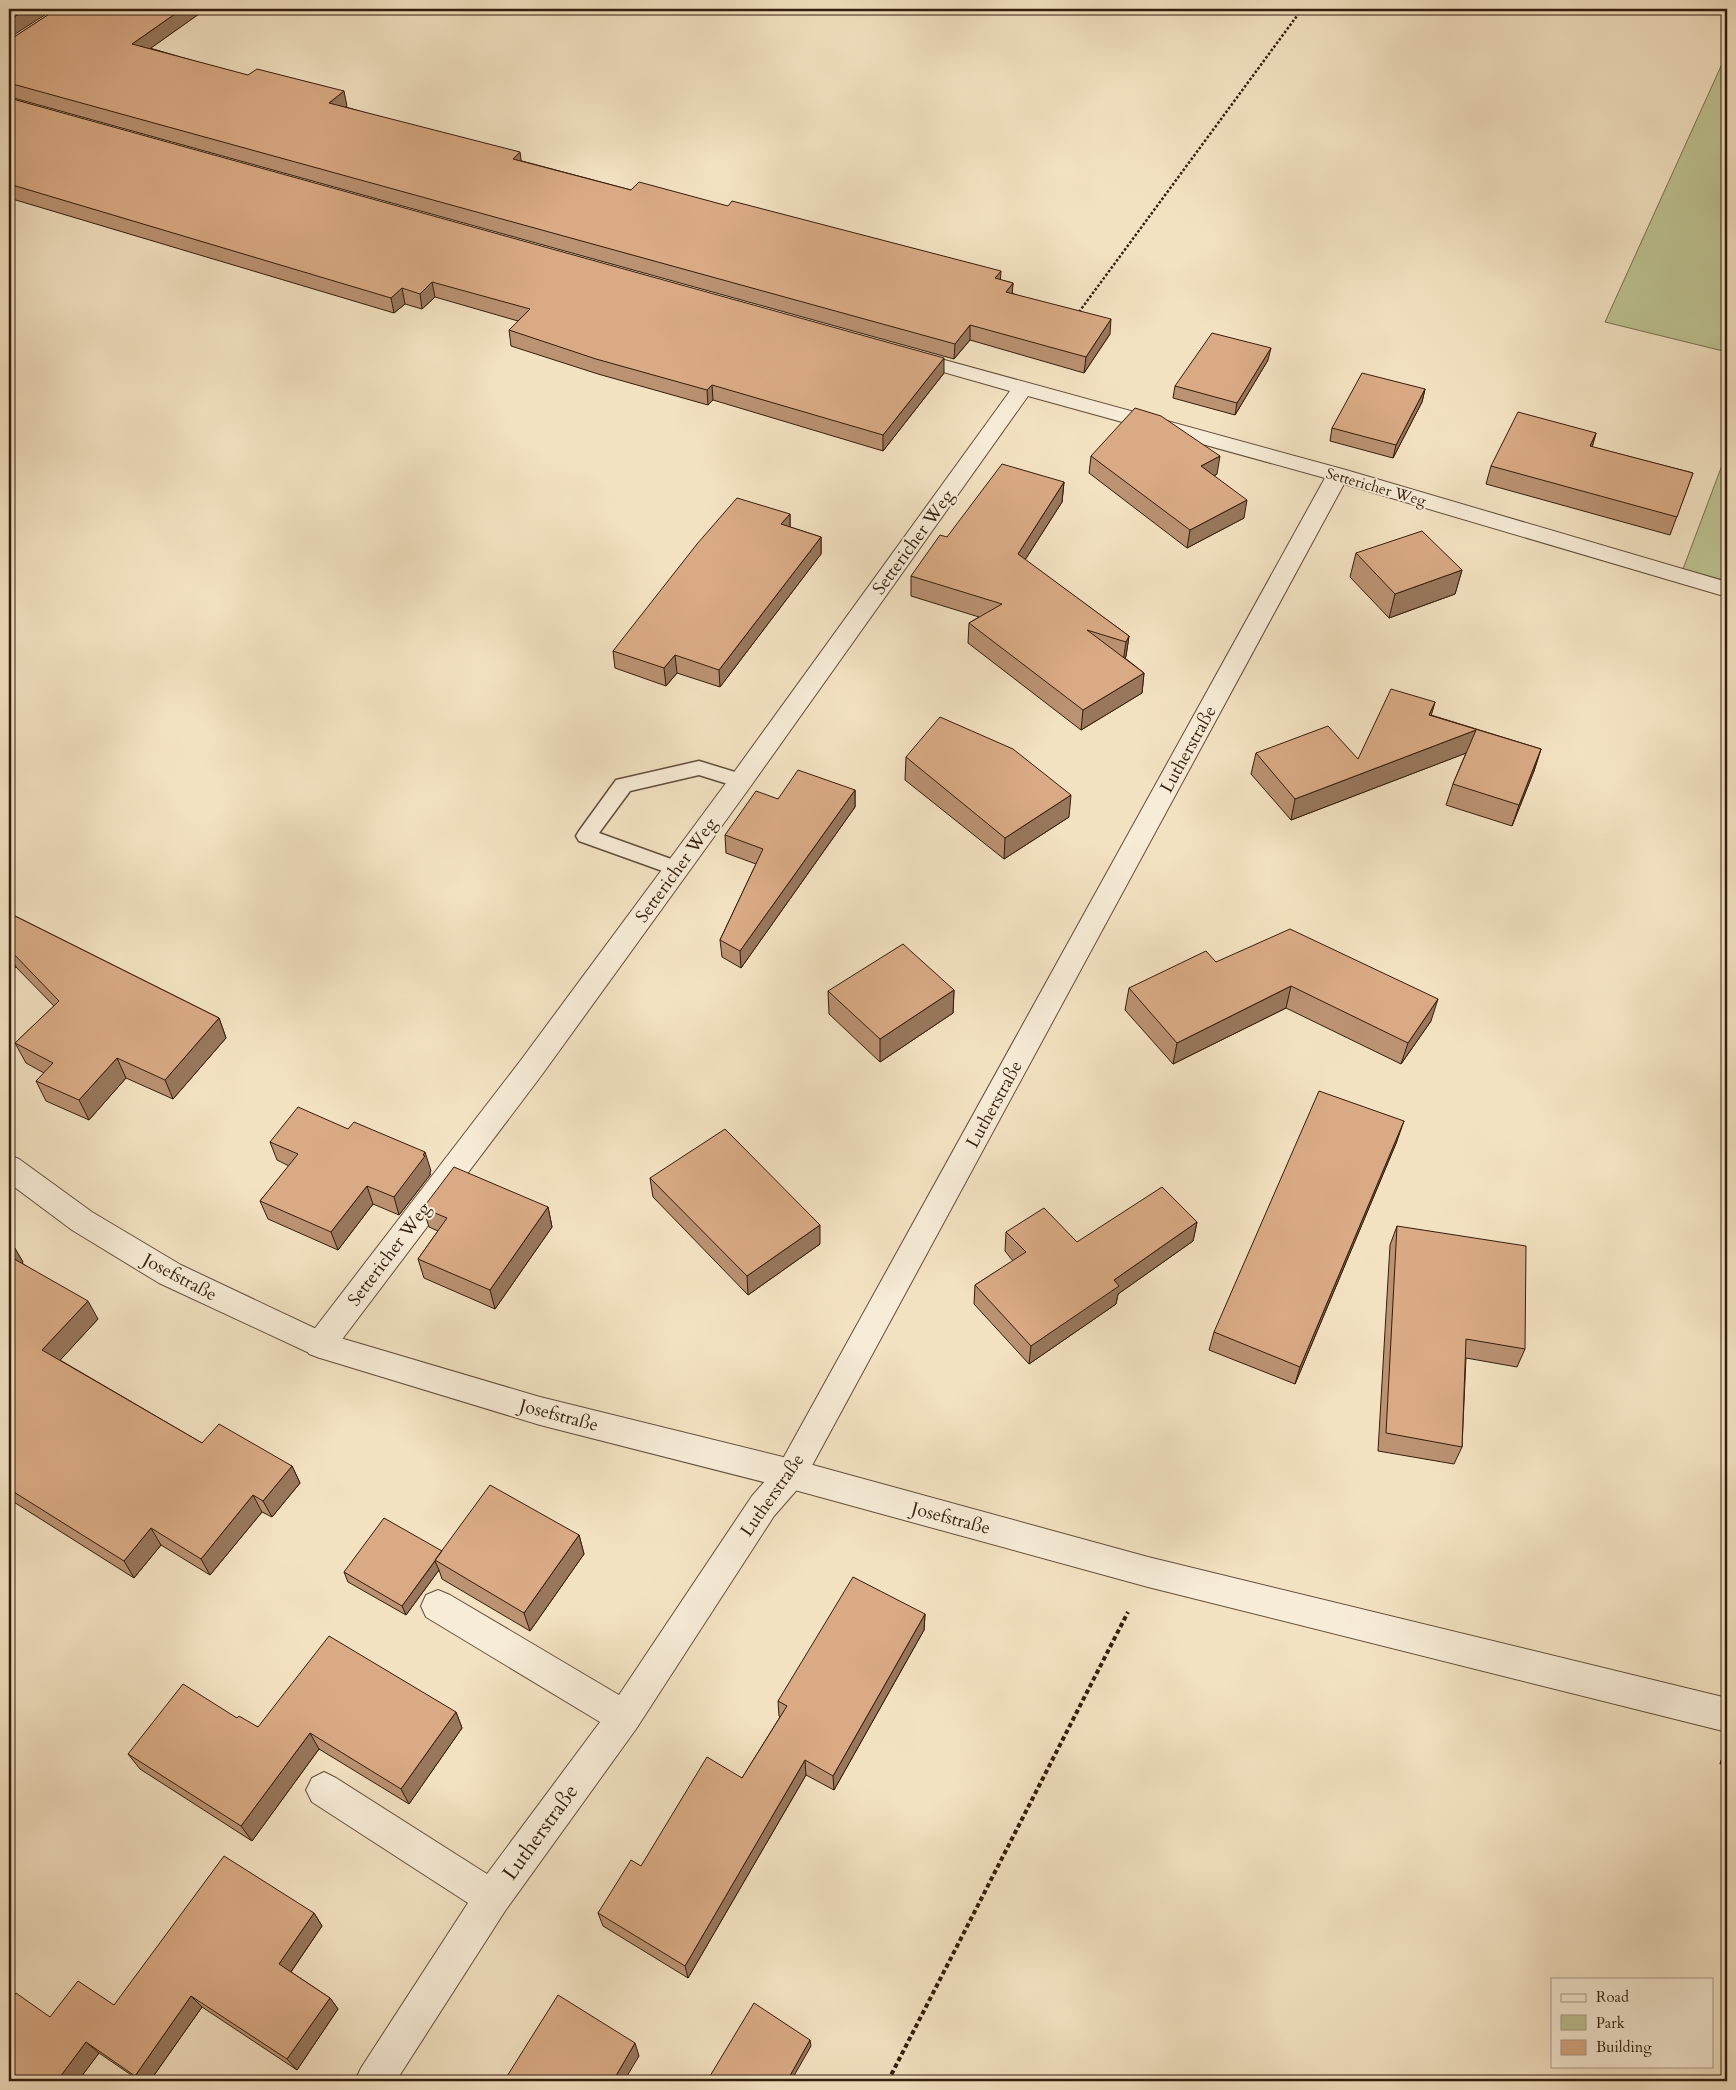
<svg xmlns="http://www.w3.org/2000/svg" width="1736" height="2090" viewBox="0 0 1736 2090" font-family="Cardo,serif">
<rect width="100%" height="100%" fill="#f3e2c2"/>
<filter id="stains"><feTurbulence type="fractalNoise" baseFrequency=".004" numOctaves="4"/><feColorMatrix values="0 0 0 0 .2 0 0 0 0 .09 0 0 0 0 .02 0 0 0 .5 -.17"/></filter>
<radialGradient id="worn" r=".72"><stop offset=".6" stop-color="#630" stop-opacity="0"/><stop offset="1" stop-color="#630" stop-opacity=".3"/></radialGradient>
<path fill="#bdc392" stroke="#78704f" d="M1727 53V352L1605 322Z
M1727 452V581L1683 569Z"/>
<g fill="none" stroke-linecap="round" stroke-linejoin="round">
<defs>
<path id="service" d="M699 761 748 776 751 781 748 786 741 788 699 775 630 791 599 833 685 864 689 869 685 874 678 877 671 874 579 841 576 836 579 831 616 780Z"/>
<path id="minor" d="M908 350 1346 470 1727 582V597L1344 484 802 1484 774 1516 636 1729 505 1911 396 2081H355L361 2068 468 1903 312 1802 306 1790 312 1778 324 1772 336 1778 487 1874 600 1722 426 1617 421 1606 426 1595 438 1590 450 1595 619 1695 752 1496 780 1464 1325 478 1028 396 750 787 541 1076 331 1354 320 1358 309 1354 305 1345 309 1336 521 1060 732 775 1010 391 901 360 898 356 901 352Z"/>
<path id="tertiary" d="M9 1155 19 1159 92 1212 181 1265 327 1334 540 1397 791 1459 1148 1557 1727 1698V1732L1148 1587 791 1489 540 1425 320 1358 159 1283 72 1230 9 1183Z"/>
</defs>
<use href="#service" stroke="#634e3a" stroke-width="3"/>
<use href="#minor" stroke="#634e3a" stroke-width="2"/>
<use href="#tertiary" stroke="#634e3a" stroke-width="2"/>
<path stroke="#331d0c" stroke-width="2.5" stroke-dasharray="2.5 2" stroke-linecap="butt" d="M1079 312 1302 9"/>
<path stroke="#331d0c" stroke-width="4" stroke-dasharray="4.5 3" stroke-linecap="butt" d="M1720 1762 1727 1764
M888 2081 1128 1612"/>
<use href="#service" fill="#f7ecd7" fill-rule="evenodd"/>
<use href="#minor" fill="#f7ecd7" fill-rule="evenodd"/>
<use href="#tertiary" fill="#f7ecd7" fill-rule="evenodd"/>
</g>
<path fill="#bb9272" stroke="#331d0c" d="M57 9H206L150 48 347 106 346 107 522 161 631 190 1013 283 1012 293 1110 334 1084 373 970 340 954 359 10 97 9 98V39H11Z
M9 98 944 373 883 451 713 400 708 405 598 374 511 346 509 330 518 321 435 297 422 309 405 304 394 313 9 198Z
M1268 360 1235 415 1173 398 1175 386Z
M1425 389 1422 402 1393 458 1330 441 1332 428Z
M1596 433 1592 447 1693 473 1670 535 1486 484 1491 466Z
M1091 456 1217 474 1214 476 1244 518 1187 548 1089 473Z
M1064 482 1062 502 1025 560 1129 636 1126 656 1125 658 1144 673 1142 693 1081 730 968 643 969 623 979 617 911 596V576L947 537Z
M790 514V527L821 537V554L720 687 677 673 666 686 615 668 613 651Z
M1356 553 1462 570 1455 594 1389 618 1350 577Z
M1435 702 1431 715 1541 749 1534 771 1512 826 1446 805 1453 784 1466 753 1291 820 1251 774 1256 753 1358 759Z
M906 757 1069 817 1004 859 905 780Z
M855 790V807L741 968 722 957 720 940 756 864 726 853 725 835 778 799Z
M9 913 219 1018 226 1038 173 1099 126 1078 89 1120 46 1101 36 1081 44 1073 26 1063 15 1043 54 1006 16 967 9 974Z
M1216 962 1431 1021 1401 1064 1286 1008 1173 1064 1125 1010 1129 988Z
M954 990 953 1013 880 1062 829 1014 828 991Z
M1397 1141 1295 1384 1209 1350 1214 1332Z
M270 1142 431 1171 430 1172V1175L399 1215 373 1204 338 1250 268 1219 260 1201 289 1166 277 1160Z
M650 1178 820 1244 748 1295 653 1197Z
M548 1207 552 1227 495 1309 424 1278 418 1259 438 1231 429 1227 423 1208Z
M1197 1222 1193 1241 1118 1294 1116 1304 1029 1364 974 1304 975 1285 1013 1261 1005 1251 1006 1232 1077 1242Z
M1397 1226 1525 1349 1517 1367 1466 1358 1462 1447 1454 1464 1378 1451 1390 1245Z
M9 1241 23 1262 22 1263 98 1319 60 1360 202 1443 292 1466 300 1483 272 1517 262 1512 210 1575 161 1545 134 1578 9 1499Z
M579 1535 584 1554 530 1631 442 1579 439 1570 406 1615 348 1582 344 1572 442 1551Z
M925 1614 924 1630 834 1790 806 1775 688 1978 603 1926 598 1913 641 1866 742 1778 780 1717 779 1716 778 1701Z
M456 1712 462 1728 409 1804 319 1749 252 1841 140 1769 128 1754 237 1718 258 1727Z
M314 1913 322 1926 291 1972 330 1998 338 2009 297 2070 202 2007 150 2081H140L99 2053 78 2081H9L50 2017 114 2005Z"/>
<path fill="#98775c" stroke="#331d0c" d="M27 9H54L9 38V20Z
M182 9H206L137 58 132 44Z
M344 91 347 106 332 118 329 103Z
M520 152 522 167 513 159Z
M1001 271 1000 286 995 278Z
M432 282 435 297 422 309 420 294Z
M1013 283 1012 298 1006 292Z
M402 288 405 304 394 313 391 298Z
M1111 319 1110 334 1084 373 1086 357Z
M970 325V340L954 359 955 344Z
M1271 348 1268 360 1235 415 1237 403Z
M944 358V373L883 451V435Z
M712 385 713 400 708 405 707 390Z
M1425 389 1422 402 1393 458 1396 445Z
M1596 433 1591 451 1590 446Z
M1220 456 1217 474 1198 484 1201 466Z
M1064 482 1062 502 1016 574 1018 554Z
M1247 500 1244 518 1187 548 1190 530Z
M790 514V531L781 524Z
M821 537V554L720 687 719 670Z
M1462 570 1455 594 1389 618 1395 594Z
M1129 636 1126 656 1123 662 1126 642Z
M675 655 677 673 666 686 664 668Z
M1144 673 1142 693 1081 730 1083 710Z
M1435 702 1429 723V715Z
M1476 730 1469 752 1291 820 1295 799Z
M1541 749 1534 771 1512 826 1519 805Z
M855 790V807L741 968 740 951Z
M1071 795 1069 817 1004 859 1005 838Z
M9 952 16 967 9 974Z
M1291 986 1286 1008 1173 1064 1177 1043Z
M954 990 953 1013 880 1062V1039Z
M1438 999 1431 1021 1401 1064 1408 1043Z
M219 1018 226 1038 173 1099 165 1080Z
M117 1058 126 1078 89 1120 79 1100Z
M1404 1121 1397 1141 1295 1384 1300 1367Z
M425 1152 431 1171 430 1172V1175L399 1215 394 1197Z
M367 1186 373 1204 338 1250 331 1232Z
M548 1207 552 1227 495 1309 490 1290Z
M1197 1222 1193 1241 1118 1294 1116 1304 1029 1364 1031 1346 1114 1280Z
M820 1225V1244L748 1295 747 1276Z
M12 1243 23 1262 14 1271 9 1263V1247Z
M88 1301 98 1319 53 1368 42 1350Z
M292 1466 300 1483 272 1517 263 1501Z
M253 1495 262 1512 210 1575 201 1559Z
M151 1528 161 1545 134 1578 124 1561Z
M579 1535 584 1554 530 1631 524 1613Z
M435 1561 439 1570 406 1615 402 1606Z
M925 1614 924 1630 834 1790 833 1776Z
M456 1712 462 1728 409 1804 401 1789Z
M310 1733 319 1749 252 1841 241 1826Z
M805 1760 806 1775 688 1978 685 1966Z
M314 1913 322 1926 288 1976 279 1964Z
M191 1996 202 2007 150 2081H141L135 2076Z
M330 1998 338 2009 297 2070 287 2059Z
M810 2040 811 2046 791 2081H787Z
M86 2042 99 2053 78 2081H57Z
M635 2043 639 2056 624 2081H613Z"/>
<path fill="#d9aa84" stroke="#331d0c" d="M9 9H27L9 20Z
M57 9H182L132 44 248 75 257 69 344 91 329 103 520 152 513 159 631 190 639 182 728 206 732 201 1001 271 995 278 1013 283 1006 292 1111 319 1086 357 970 325 955 344 9 83V39H11Z
M9 98 944 358 883 435 712 385 707 390 596 359 509 330 530 309 432 282 420 294 402 288 391 298 9 184Z
M1212 333 1271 348 1237 403 1175 386Z
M1362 373 1425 389 1396 445 1332 428Z
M1135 408 1161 416 1220 456 1201 466 1247 500 1190 530 1091 456Z
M1518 412 1596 433 1590 446 1693 473 1677 517 1491 466Z
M1002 464 1064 482 1018 554 1129 636 1126 642 1087 630 1144 673 1083 710 969 623 1002 604 911 576 940 535 947 537Z
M737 498 790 514 781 524 821 537 719 670 675 655 664 668 613 651 697 544Z
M1422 531 1462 570 1395 594 1356 553Z
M1391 689 1435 702 1429 715 1541 749 1519 805 1453 784 1476 730 1295 799 1256 753 1328 726 1358 759Z
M940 717 1013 749 1071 795 1005 838 906 757Z
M798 770 855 790 740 951 720 940 763 849 725 835 756 791 778 799Z
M9 913 219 1018 165 1080 117 1058 79 1100 36 1081 53 1063 15 1043 59 1001 9 949Z
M1290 929 1438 999 1408 1043 1291 986 1177 1043 1129 988 1206 951 1216 962Z
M903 944 954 990 880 1039 828 991Z
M1319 1091 1404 1121 1300 1367 1214 1332Z
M298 1107 348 1129 354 1122 425 1152 423 1155 425 1156 394 1197 367 1186 331 1232 260 1201 298 1154 270 1142Z
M725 1129 820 1225 747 1276 650 1178Z
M454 1167 548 1207 490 1290 418 1259 447 1218 423 1208Z
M1162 1187 1197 1222 1114 1280 1119 1286 1031 1346 975 1285 1026 1252 1006 1232 1044 1208 1077 1242Z
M1397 1226 1526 1246 1525 1349 1466 1339 1462 1447 1386 1433Z
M9 1241 12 1243 9 1247Z
M9 1256 88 1301 42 1350 202 1443 219 1424 292 1466 263 1501 253 1495 201 1559 151 1528 124 1561 9 1489Z
M490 1485 579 1535 524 1613 435 1560Z
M384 1518 442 1551 402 1606 344 1572Z
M853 1577 925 1614 833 1776 805 1760 685 1966 598 1913 631 1860 641 1866 707 1757 742 1778 787 1706 778 1701Z
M329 1636 456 1712 401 1789 310 1733 241 1826 128 1754 183 1684 237 1718 239 1716 258 1727Z
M224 1856 314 1913 279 1964 330 1998 287 2059 191 1996 135 2076 86 2042 57 2081H9V2002L16 1993 50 2017 78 1981 114 2005Z
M558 1995 635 2043 613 2081H504Z
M754 2003 810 2040 787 2081H707Z"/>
<g text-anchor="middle" stroke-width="4" stroke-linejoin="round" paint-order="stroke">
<g font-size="15" fill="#331d0c" stroke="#f7ecd7">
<text transform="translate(1376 487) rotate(16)" y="5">Settericher Weg</text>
</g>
<g font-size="18" fill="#331d0c" stroke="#f7ecd7">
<text transform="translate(913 542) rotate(-54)" y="6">Settericher Weg</text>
<text transform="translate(1188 749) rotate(-61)" y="6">Lutherstraße</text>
<text transform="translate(676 870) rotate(-54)" y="6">Settericher Weg</text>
<text transform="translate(994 1104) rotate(-61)" y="6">Lutherstraße</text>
<text transform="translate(389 1254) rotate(-53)" y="6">Settericher Weg</text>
<text transform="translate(180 1277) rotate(28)" y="6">Josefstraße</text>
<text transform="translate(559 1415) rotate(15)" y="6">Josefstraße</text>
<text transform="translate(772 1495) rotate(-55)" y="6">Lutherstraße</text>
<text transform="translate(951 1518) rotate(15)" y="6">Josefstraße</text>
</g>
<g font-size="21" fill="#331d0c" stroke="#f7ecd7">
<text transform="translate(540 1832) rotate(-54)" y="7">Lutherstraße</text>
</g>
</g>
<rect width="1736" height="2090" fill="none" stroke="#f3e2c2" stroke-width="30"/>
<rect x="10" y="10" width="1716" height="2070" fill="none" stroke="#331d0c" stroke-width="2.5"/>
<rect x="15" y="15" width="1706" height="2060" fill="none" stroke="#331d0c"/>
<rect x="1551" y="1978" width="162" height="90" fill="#f7ecd7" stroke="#a99986"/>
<rect x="1561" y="1994" width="25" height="8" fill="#f7ecd7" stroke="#a99986"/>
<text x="1596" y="2002" font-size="15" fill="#331d0c">Road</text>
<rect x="1561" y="2015" width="25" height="15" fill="#bdc392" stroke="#a99986"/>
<text x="1596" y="2028" font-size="15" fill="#331d0c">Park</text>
<rect x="1561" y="2040" width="25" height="15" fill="#d9aa84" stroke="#a99986"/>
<text x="1596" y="2052" font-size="15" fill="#331d0c">Building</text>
<rect width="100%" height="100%" filter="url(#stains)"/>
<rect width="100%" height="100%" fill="url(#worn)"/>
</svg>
